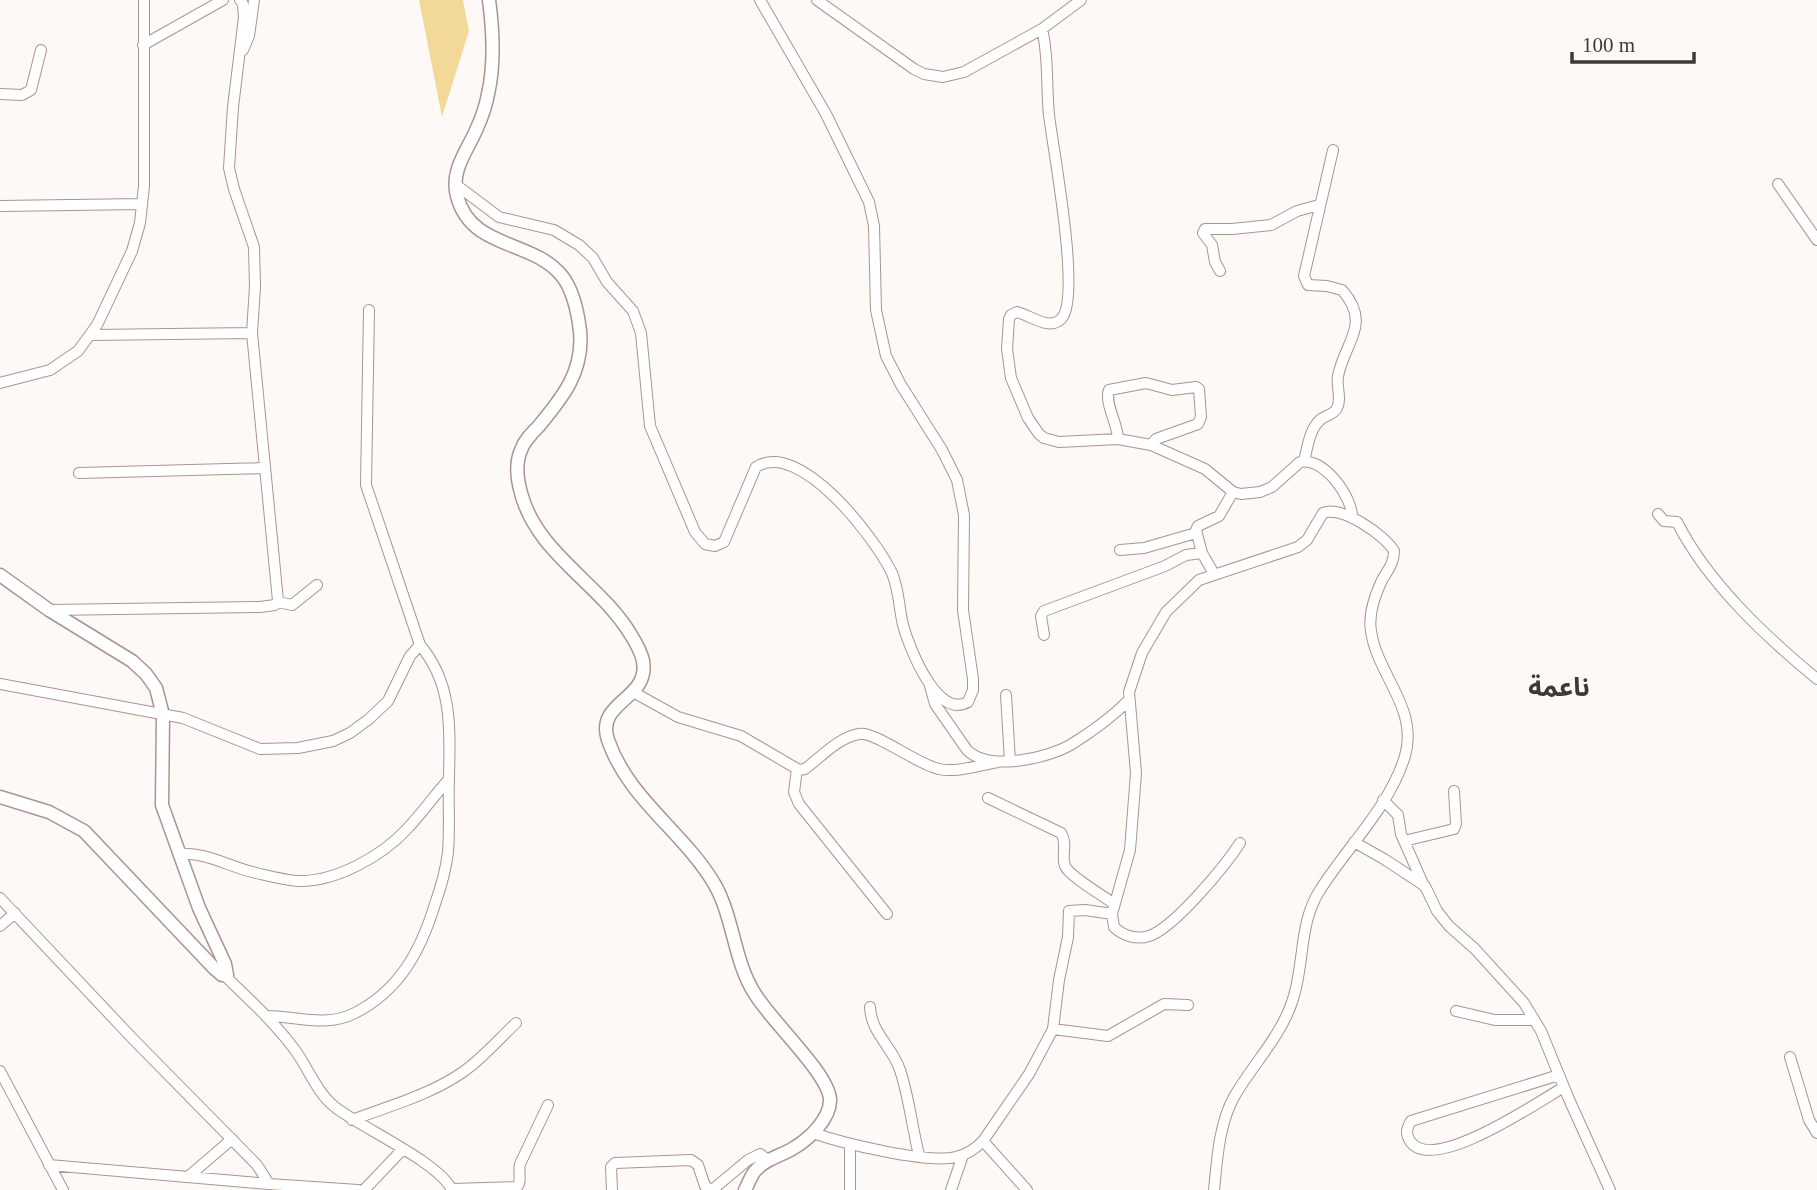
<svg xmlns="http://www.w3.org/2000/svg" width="1817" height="1190" viewBox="0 0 1817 1190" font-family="'Times New Roman','Noto Sans Arabic',serif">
<rect width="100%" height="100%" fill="#fdf9f7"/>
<path fill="#f3d998" d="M419 0H463L469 31 442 117Z"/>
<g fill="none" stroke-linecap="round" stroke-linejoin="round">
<defs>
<path id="minor" d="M817 0 914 69 924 74 943 77 964 72 1042 29 1081 0
M1042 29C1049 57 1046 86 1049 115 1053 149 1081 295 1062 318 1050 332 1030 315 1017 312L1011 315 1009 319 1007 349 1011 378 1028 418 1039 434 1044 438 1059 442 1118 439 1151 445 1205 469 1233 492 1241 494 1260 492 1272 487 1300 462C1323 456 1353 497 1352 518
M143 45 223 0
M243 50 249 36 254 0
M0 94 22 95 31 90 41 50
M455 184 499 217 554 230 579 245 593 258 607 282 633 311 641 333 650 426 695 532 705 544 715 546 724 542 756 467C800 439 875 538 892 573 899 590 899 608 903 625 909 647 937 720 968 702L973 690V679L963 610 964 515 957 480 942 450 901 385 886 356 876 310 874 226 869 202 826 114 760 0
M1778 184 1817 240
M0 206 142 204
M1220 271 1215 262 1212 245 1203 233 1205 229H1232L1271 225 1297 211 1319 205
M91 335 252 333
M0 383 50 370 78 351 97 325 132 251 140 223 144 186V0
M1118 439C1118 424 1104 403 1109 390L1146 383 1172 390 1196 387 1199 389 1201 417 1198 424 1156 439 1151 445
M1304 460C1308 447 1309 430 1320 420 1325 415 1334 415 1337 408 1342 399 1336 386 1338 376 1345 341 1372 324 1342 290L1327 286 1308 285 1304 276 1333 150
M79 473 265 468
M1658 514 1664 521 1677 522C1708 583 1765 636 1817 679
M1120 550 1144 548 1196 533
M1214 574 1202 553 1196 530 1198 526 1219 516 1233 492
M278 602 292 605 317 585
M49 610 260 607 275 605 278 601 252 333 255 286 254 247 234 189 229 168 233 107 244 17 243 4 240 0
M1044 635 1041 616 1044 611 1165 566 1186 555 1202 553
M0 684 183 718 260 749 298 748 333 741 350 733 369 719 388 701 410 656 420 645
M930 686 935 704 967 750C989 772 1049 758 1072 744 1093 731 1112 717 1129 700
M633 692 678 717 741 736 799 770 805 769C821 757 839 737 859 734 875 731 918 765 939 769 957 773 979 765 998 762
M1006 695 1010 761
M797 769 794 792 799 804 887 914
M988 798 1061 833C1068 844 1061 855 1065 866 1069 876 1104 896 1114 904
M1383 800 1398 815 1401 834 1424 886
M1404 841 1454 829 1456 824 1454 791
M1354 842 1384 859 1425 886 1437 911 1449 926 1475 949 1524 1003 1541 1031 1568 1097 1610 1190
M179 854C207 852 229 867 256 873 269 876 284 880 298 881 336 882 382 856 407 829 422 813 434 796 449 779
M0 898 133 1039 257 1165 269 1184 358 1190
M0 926 15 913
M225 976C249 999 275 1023 295 1050 308 1068 317 1093 335 1107 363 1129 439 1162 452 1190
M870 1007C871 1033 892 1046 900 1070 909 1097 912 1127 919 1155
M1456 1011 1495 1020H1534
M266 1016C296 1016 326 1028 355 1013 400 990 421 950 435 904 441 887 446 870 448 852 450 827 448 802 449 777 450 730 453 684 420 645L366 485 369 310
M1053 1029 1108 1036 1164 1004 1188 1005
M1790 1057 1809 1120 1817 1133
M0 1071 63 1190
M1559 1075 1411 1121C1407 1128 1405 1133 1410 1141 1432 1175 1538 1102 1564 1087
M352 1120C389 1106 430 1095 463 1072 482 1059 499 1039 516 1023
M813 1133C842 1143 927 1164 956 1157 967 1155 976 1148 983 1141
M49 1165 269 1184
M189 1176 232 1139
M452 1189 517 1187C522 1182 518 1171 520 1164L548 1105
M364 1190 403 1149
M612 1190 611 1167 615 1163 691 1160 698 1165 705 1186 712 1190 748 1160 760 1154 768 1160
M850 1190V1144
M951 1190 963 1155
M1027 1190 983 1141 1029 1074 1053 1029 1059 980 1068 937 1069 911 1085 910 1112 914
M1214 1190C1217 1160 1219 1124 1234 1097 1252 1065 1280 1038 1292 1002 1305 966 1298 924 1320 890 1348 846 1390 806 1405 756 1419 708 1377 675 1371 631 1368 614 1375 595 1382 580 1388 570 1394 563 1394 551 1385 535 1341 505 1323 513L1307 540 1298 547 1199 580 1166 612 1142 653 1129 692 1136 773 1130 850 1112 914 1114 927C1123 936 1137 940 1149 936 1174 928 1225 866 1240 843"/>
<path id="tertiary" d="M489 0C493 30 495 64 488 94 486 105 482 117 477 128 468 150 450 170 457 196 471 250 532 239 562 276 573 290 578 314 580 331 584 372 562 398 538 427 531 434 524 441 521 450 515 464 517 479 521 493 537 554 600 583 631 635 636 643 641 651 643 661 650 700 595 701 608 740 628 799 685 833 715 885 734 919 734 962 755 994 771 1021 828 1073 830 1099 831 1119 808 1140 792 1149 780 1156 765 1159 755 1171 751 1176 748 1184 745 1190
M0 575 49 610 132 661 146 674 156 688 163 715 162 805 199 908 225 964 227 975H222L214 968 84 831 49 812 0 797"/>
</defs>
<use href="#minor" stroke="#a9958f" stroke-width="12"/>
<use href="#tertiary" stroke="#a9958f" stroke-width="15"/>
<use href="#minor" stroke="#fff" stroke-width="10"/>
<use href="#tertiary" stroke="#fff" stroke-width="12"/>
</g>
<g text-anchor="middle" stroke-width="7" stroke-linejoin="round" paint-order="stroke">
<g font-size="26" font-weight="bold" fill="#413936" stroke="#fdf9f7">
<text x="1559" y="696">ناعمة</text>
</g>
</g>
<path d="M1572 52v10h122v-10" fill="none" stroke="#413936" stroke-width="3.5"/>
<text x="1582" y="52" font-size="21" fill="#413936" stroke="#fdf9f7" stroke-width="5" paint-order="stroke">100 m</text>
</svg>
